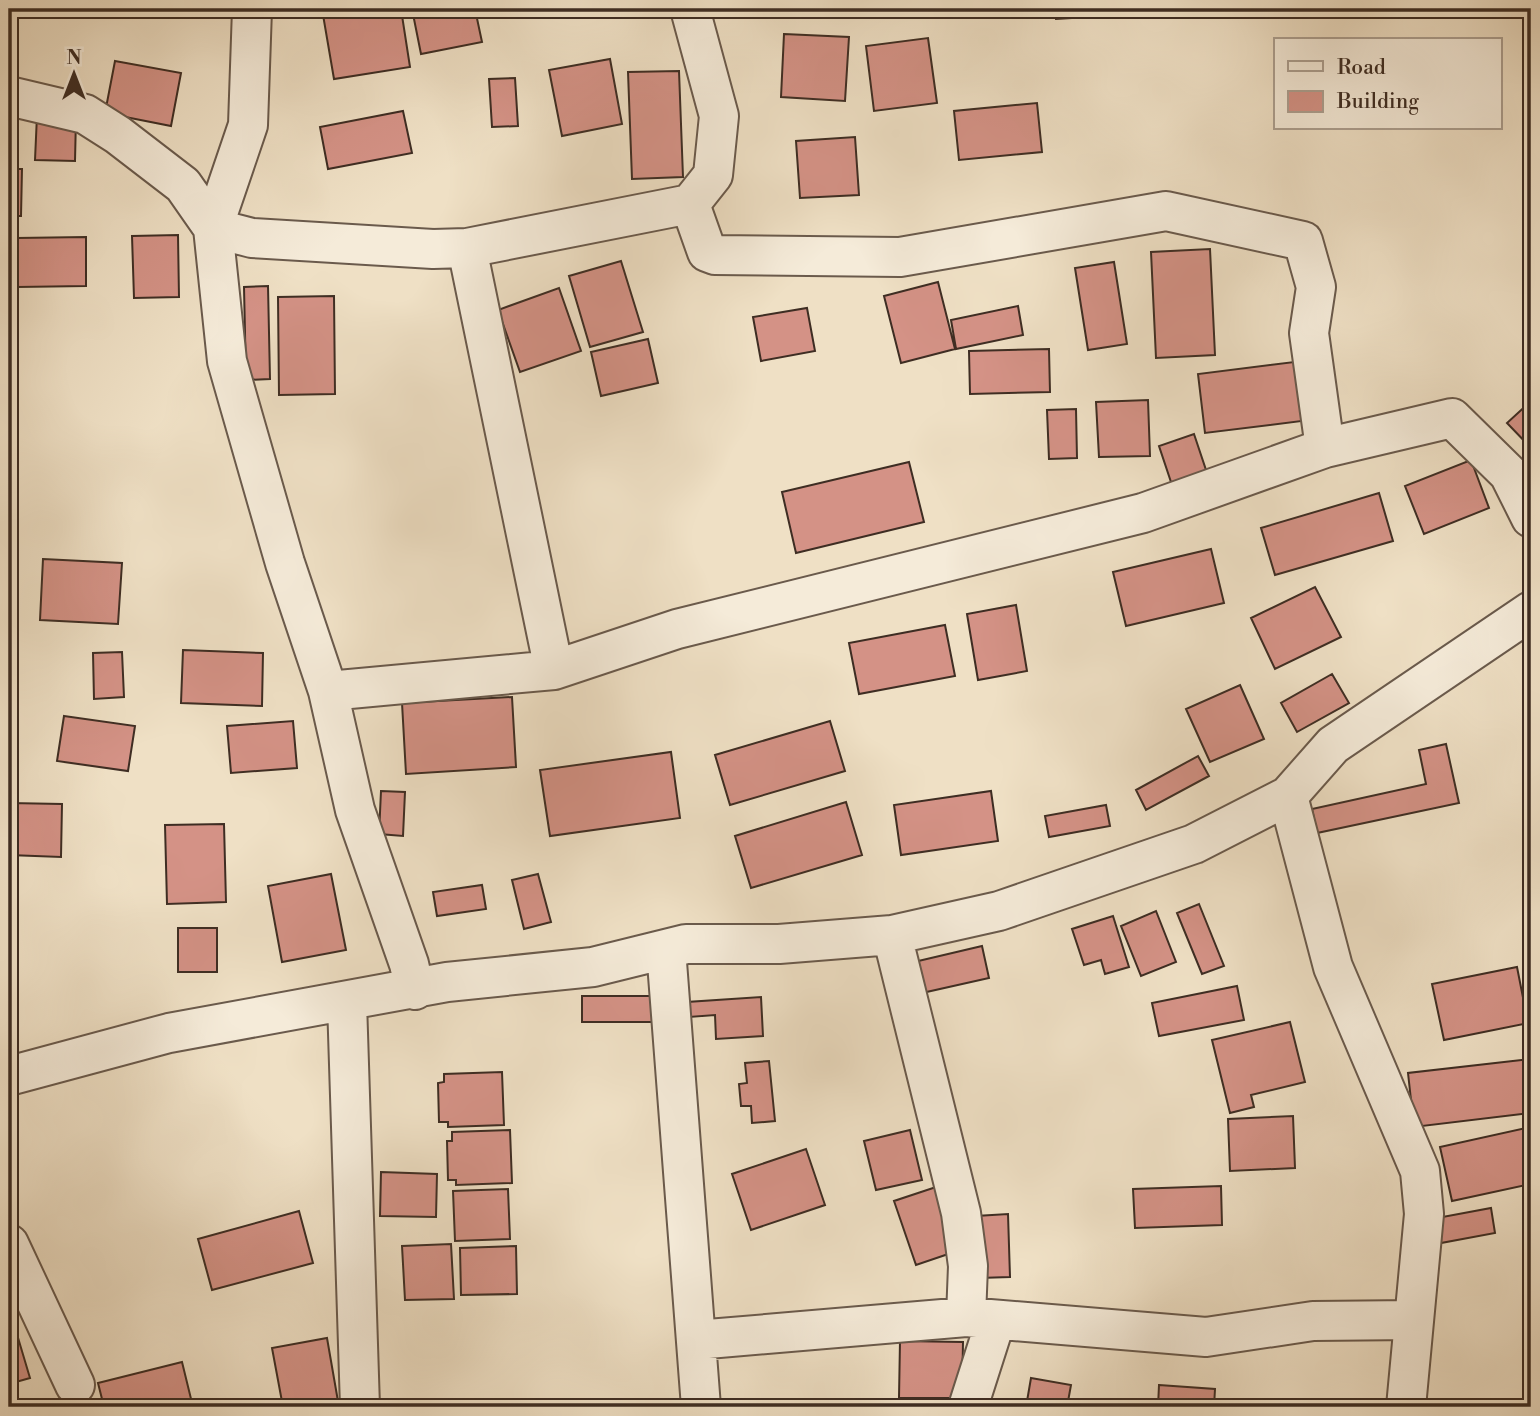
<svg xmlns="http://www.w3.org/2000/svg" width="1540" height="1416" viewBox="0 0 1540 1416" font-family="'Libre Bodoni',serif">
<rect width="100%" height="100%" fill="#efe0c5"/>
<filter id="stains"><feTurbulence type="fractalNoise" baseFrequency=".00286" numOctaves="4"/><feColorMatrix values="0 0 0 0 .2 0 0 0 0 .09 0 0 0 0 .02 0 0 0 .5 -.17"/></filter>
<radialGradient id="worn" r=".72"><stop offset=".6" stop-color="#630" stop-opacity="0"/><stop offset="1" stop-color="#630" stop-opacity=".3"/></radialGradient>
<path fill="#d49286" stroke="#3e2d23" stroke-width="2" d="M322 9H401L410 67 334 79Z
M412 9H475L482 42 421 54Z
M785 9H825V18H786Z
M833 9H893V16L834 18Z
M1055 9H1088V17L1056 19Z
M1393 9H1451L1393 13Z
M784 34 849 37 845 101 781 97Z
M928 38 937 103 874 111 866 46Z
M610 59 622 124 562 136 549 70Z
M115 61 181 73 171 126 105 113Z
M679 71 683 177 632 179 628 72Z
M515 78 518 126 492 127 489 79Z
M1037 103 1042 152 959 160 954 111Z
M403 111 412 153 328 169 320 127Z
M37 115 76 117 75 161 35 160Z
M855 137 859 195 800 198 796 141Z
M9 169H22L21 216H9Z
M178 235 179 297 134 298 132 236Z
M86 237V286L17 287V238Z
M1210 249 1215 355 1156 358 1151 252Z
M621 261 643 332 590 347 569 276Z
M1114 262 1127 344 1088 350 1075 268Z
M938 282 955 349 901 363 884 296Z
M268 286 270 379 246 380 244 287Z
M559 288 581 351 520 372 498 310Z
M334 296 335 394 279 395 278 297Z
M1018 306 1023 335 956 349 951 320Z
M807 308 815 351 761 361 753 317Z
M648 339 658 383 601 396 591 352Z
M1049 349 1050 392 970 394 969 351Z
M1294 362 1302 421 1205 433 1198 374Z
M1148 400 1150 456 1099 457 1096 402Z
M1531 401V448L1507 423Z
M1076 409 1077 458 1049 459 1047 410Z
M1194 434 1208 476 1173 488 1159 446Z
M1471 460 1489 508 1424 534 1405 486Z
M909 462 924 522 796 553 782 492Z
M1379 493 1393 541 1275 575 1261 528Z
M1211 549 1224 603 1126 626 1113 572Z
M43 559 122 563 118 624 40 620Z
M1315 587 1341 637 1275 669 1251 618Z
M1016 605 1027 671 978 680 967 614Z
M945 625 955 676 859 694 849 643Z
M183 650 263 653 262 706 181 703Z
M122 652 124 697 94 699 93 653Z
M1332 674 1349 703 1297 732 1281 703Z
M1240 685 1264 739 1210 762 1186 709Z
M512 697 516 767 406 774 402 703Z
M1531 707V733L1524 709Z
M64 716 135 726 128 771 57 761Z
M293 721 297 768 231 773 227 726Z
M830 721 845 771 730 805 715 755Z
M1446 744 1459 803 1317 833 1312 809 1426 784 1419 750Z
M671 752 680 818 550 836 540 770Z
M1198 756 1209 776 1146 810 1136 790Z
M381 791 405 792 403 836 379 834Z
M991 791 998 841 901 855 894 805Z
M846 802 862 855 751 888 735 836Z
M9 803 62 804 61 857 9 855Z
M1106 805 1110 826 1049 837 1045 816Z
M224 824 226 902 167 904 165 825Z
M331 874 346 950 282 962 268 886Z
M538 874 551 922 524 929 512 880Z
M482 885 486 909 437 916 433 892Z
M1199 904 1224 966 1202 974 1177 913Z
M1156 911 1176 962 1141 976 1121 926Z
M1113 916 1129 967 1105 974 1101 960 1084 965 1072 929Z
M178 928H217V972H178Z
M982 946 989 978 922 993 914 962Z
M1517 967 1528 1023 1444 1040 1432 984Z
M1237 986 1244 1020 1159 1036 1152 1003Z
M582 996H660V1022H582Z
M761 997 763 1036 716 1039 715 1015 689 1017 687 1002Z
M1290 1022 1305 1082 1251 1095 1254 1107 1230 1113 1212 1040Z
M1531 1059V1113L1414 1127 1408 1073Z
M769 1061 775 1121 752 1123 751 1106H741L739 1084 747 1083 745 1063Z
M502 1072 504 1125 448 1127V1122H439L438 1083 444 1082V1074Z
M1293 1116 1295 1168 1230 1171 1228 1119Z
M1531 1127V1184L1452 1201 1440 1147Z
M510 1130 512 1183 456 1185V1180H448L447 1141H452V1132Z
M910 1130 922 1180 876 1190 864 1141Z
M806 1149 825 1205 751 1230 732 1174Z
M381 1172 437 1174 436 1217 380 1216Z
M939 1186 960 1250 916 1265 894 1201Z
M1221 1186 1222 1225 1135 1228 1133 1189Z
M508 1189 510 1239 455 1241 453 1191Z
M1491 1208 1495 1233 1441 1243 1437 1218Z
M299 1211 313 1263 212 1290 198 1239Z
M1008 1214 1010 1277 979 1278 976 1216Z
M451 1244 454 1299 405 1300 402 1246Z
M516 1246 517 1294 461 1295 460 1248Z
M16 1331 30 1378 9 1384V1334Z
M327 1338 339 1407H283L272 1348Z
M900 1341 963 1342 962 1398H899Z
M182 1362 193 1407H104L98 1383Z
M1031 1378 1071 1385 1067 1407H1026Z
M1159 1385 1215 1389 1214 1407H1158Z"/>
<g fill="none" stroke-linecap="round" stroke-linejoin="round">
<defs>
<path id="minor" d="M252 9 248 125 213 228 227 361 285 563 328 691 355 810 409 964 415 990
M9 96 85 114 118 135 183 185 213 228 252 238 433 249 467 248 690 204 713 175 719 116 690 9
M690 204 707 252 715 255 900 257 1166 211 1303 241 1316 287 1309 333 1325 448
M467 248 554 670
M328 691 554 670 677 629 1143 513 1325 448 1452 418 1509 474 1531 518
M1288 796 1333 967 1420 1171 1424 1214 1406 1407
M892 935 961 1213 968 1266 966 1317
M666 949 701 1407
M347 1002 360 1407
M9 1076 169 1033 447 982 593 967 686 944H779L892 935 999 911 1194 844 1288 796 1333 745 1531 611
M9 1244 75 1385
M696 1340 966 1317 1206 1337 1313 1321 1413 1320
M968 1407 992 1332V1320"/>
</defs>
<use href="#minor" stroke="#6a5a4c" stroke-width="42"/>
<use href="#minor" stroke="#f5ebd9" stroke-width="38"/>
</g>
<rect width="1540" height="1416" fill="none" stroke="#efe0c5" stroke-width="35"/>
<rect x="10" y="10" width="1519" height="1395" fill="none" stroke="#3e2d23" stroke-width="3.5"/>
<rect x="18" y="18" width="1505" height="1381" fill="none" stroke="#3e2d23" stroke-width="2"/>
<rect x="1274" y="38" width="228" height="91" fill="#f5ebd9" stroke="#ac9f90" stroke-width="2"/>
<rect x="1288" y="61" width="35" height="10" fill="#f5ebd9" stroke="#ac9f90" stroke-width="2"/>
<text x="1337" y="74" font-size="21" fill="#3e2d23">Road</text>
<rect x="1288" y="91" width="35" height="21" fill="#d49286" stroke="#ac9f90" stroke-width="2"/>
<text x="1337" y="108" font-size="21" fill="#3e2d23">Building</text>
<g transform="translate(74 74)" stroke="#f5ebd9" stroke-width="5" paint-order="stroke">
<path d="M0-5L12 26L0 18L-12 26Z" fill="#3e2d23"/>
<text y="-10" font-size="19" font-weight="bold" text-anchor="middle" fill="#3e2d23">N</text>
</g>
<rect width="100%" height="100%" filter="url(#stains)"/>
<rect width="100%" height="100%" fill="url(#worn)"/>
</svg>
